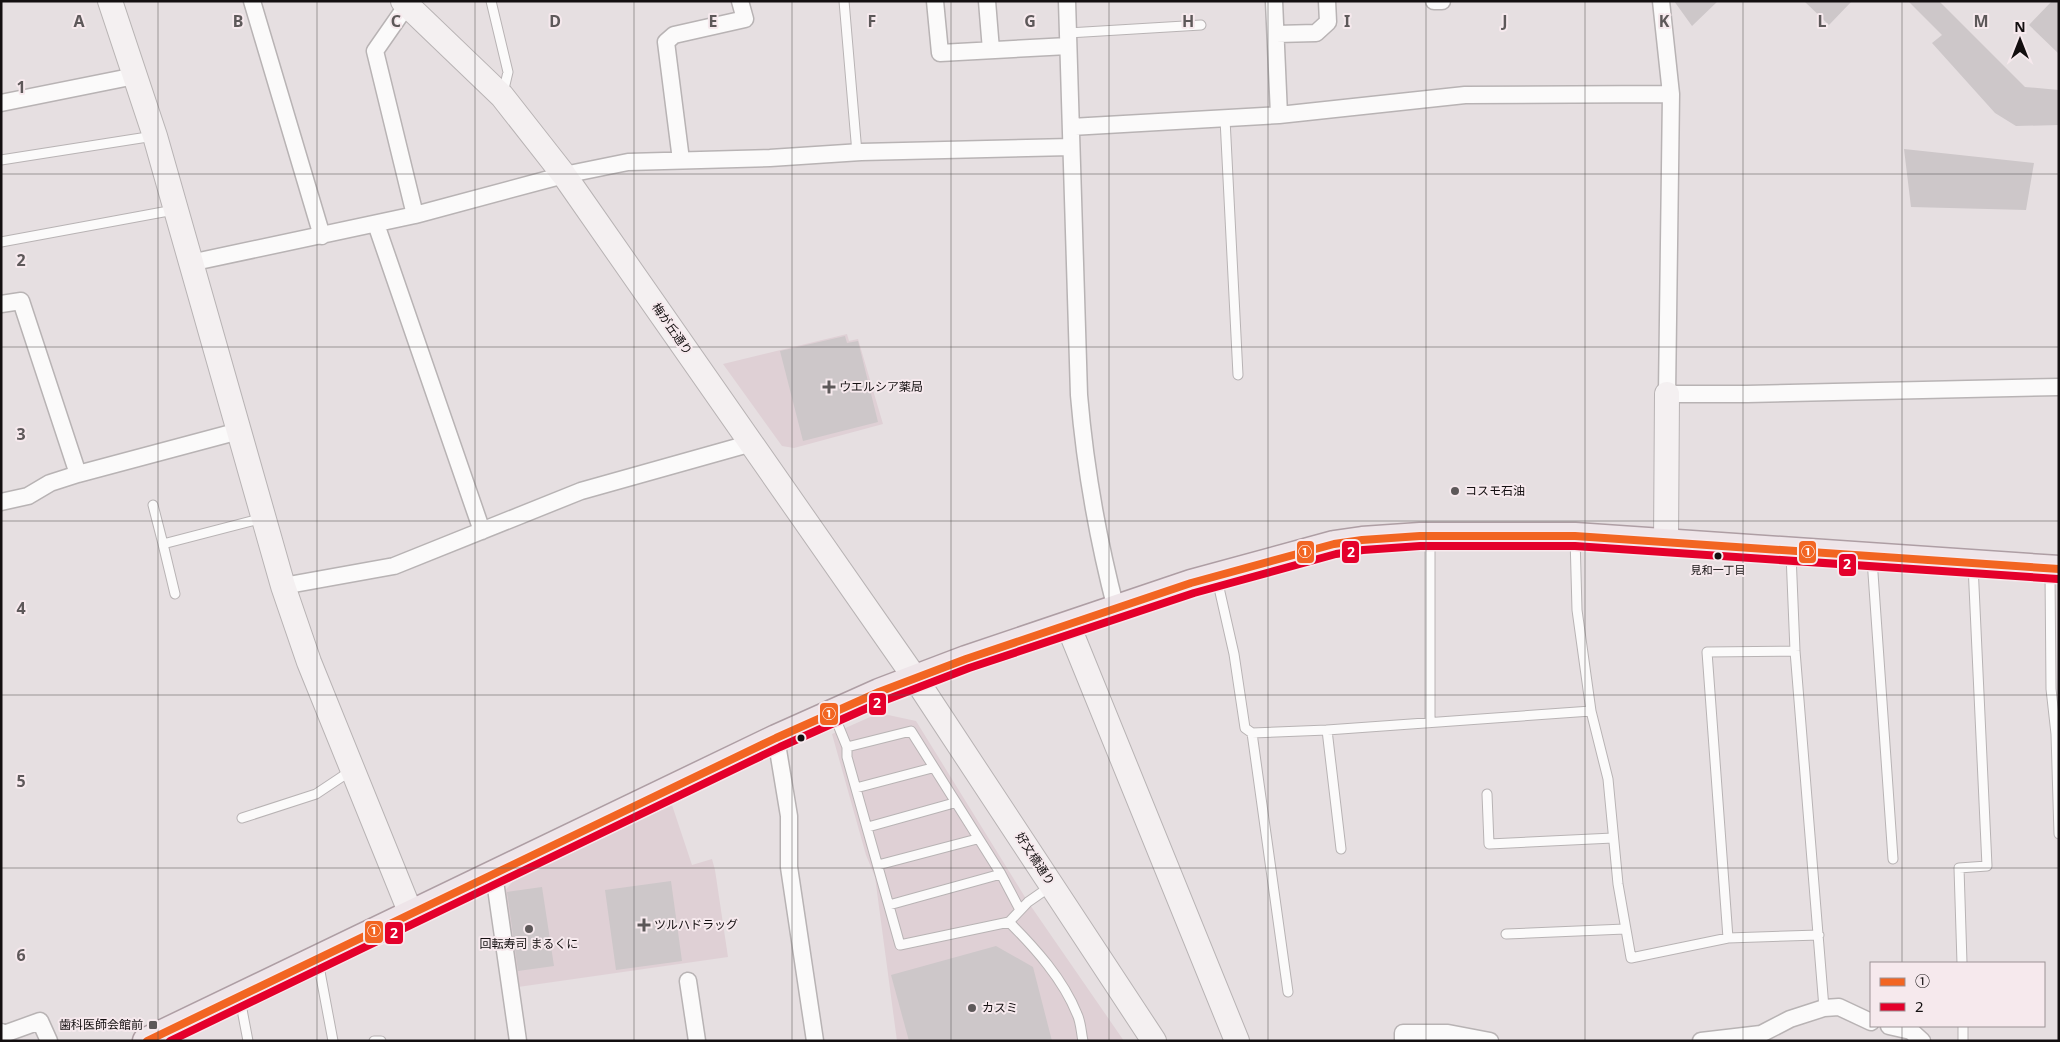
<svg xmlns="http://www.w3.org/2000/svg" width="2060" height="1042" viewBox="0 0 2060 1042" font-family="'Noto Sans','Noto Sans JP',sans-serif">
<rect width="100%" height="100%" fill="#e6dfe1"/>
<path fill="#dfd0d5" d="M847 334 849 341 858 339 883 424 794 448 782 446 723 364Z
M879 713 916 721 1028 902 1124 1041H897L875 877 866 855 832 734Z
M672 805 692 865 712 859 715 870 728 957 518 987 504 892 513 881Z"/>
<path fill="#cdc7c9" d="M1674 1H1718L1692 26Z
M1804 1H1852L1829 25Z
M1908 1H1939L2025 87 2059 90V125L2016 126 1995 113 1932 43 1942 35Z
M2052 1H2059V54L2029 25Z
M1904 149 2034 163 2026 210 1911 207Z
M845 336 847 343 858 341 878 422 803 441 780 351Z
M671 881 682 961 616 970 605 890Z
M542 887 554 966 518 971 507 892Z
M996 946 1033 967 1052 1041H909L891 975Z"/>
<g fill="none" stroke-linecap="round" stroke-linejoin="round">
<defs>
<path id="lane" d="M491 1 508 72 503 93
M844 1 857 153
M1068 33 1201 25
M1225 119 1238 375
M1 160 154 136
M1 242 174 210
M153 505 163 544 263 518
M1575 537 1577 610 1591 711 1608 779 1618 884 1631 958 1728 938 1819 935
M163 544 175 594
M1791 554 1795 651 1824 1008
M1872 559 1893 859
M2050 572 2051 689 2056 734 2059 834
M1217 579 1234 654 1245 728 1252 733 1288 992
M834 715 847 747V757L900 945 1009 922 1028 902 1051 886
M1430 722V537
M1252 733 1327 730
M847 747 911 731 1001 874 1020 910
M856 788 932 768
M1487 794 1489 844 1613 838
M242 818 316 794 352 770
M868 827 954 803
M1341 849 1327 730 1591 711
M878 865 977 839
M889 905 1001 874
M1009 922C1035 948 1063 979 1077 1014 1081 1022 1081 1032 1083 1041
M1506 934 1625 929
M1728 938 1707 652 1795 651
M318 961 333 1041
M1962 963 1959 868 1987 866 1973 565
M240 999 248 1041
M1963 1026V1041
M374 1041H381"/>
<path id="street" d="M252 1 322 236
M935 1 940 53 1068 46
M987 1 991 50
M1067 1 1079 395C1085 466 1098 540 1116 609
M1274 1 1279 115
M1434 1H1442
M1661 1 1671 94 1667 394H1747L2059 387
M407 5 375 51 415 215
M1276 34 1316 33 1328 22 1327 1
M1 103 135 76
M1071 127 1279 115 1465 95 1671 94
M681 160 666 42 674 35 745 19 740 1
M376 224 482 531
M190 263 415 215 564 175 628 162 770 158 861 152 1071 147
M1 304 21 301 78 474
M1 502 28 496 50 483 78 474 239 431
M283 586 394 566 581 491 752 443
M776 738 789 816V867L815 1041
M494 874 518 1041
M688 981 697 1041
M1889 1026 1911 1031 1922 1041
M1 1032 4 1034 40 1021 49 1041
M1403 1041V1033H1448L1490 1041
M1701 1041 1761 1034 1790 1019 1824 1008 1839 1007 1871 1022"/>
<path id="secondary" d="M110 1 155 136 283 586 309 662 411 914
M403 1 502 96 564 175 915 678 1154 1041
M1666 543 1667 394
M1068 625 1237 1041"/>
<path id="primary" d="M146 1041 776 738 879 692 966 659 1191 583 1334 544 1362 540 1420 536H1575L2059 569"/>
</defs>
<use href="#lane" stroke="#b8b3b4" stroke-width="11"/>
<use href="#street" stroke="#b8b3b4" stroke-width="19"/>
<use href="#secondary" stroke="#b8b3b4" stroke-width="26"/>
<use href="#primary" stroke="#ae9ea4" stroke-width="29"/>
<use href="#lane" stroke="#fbfafa" stroke-width="9"/>
<use href="#street" stroke="#fbfafa" stroke-width="16"/>
<use href="#secondary" stroke="#f4f0f1" stroke-width="24"/>
<use href="#primary" stroke="#eee5e9" stroke-width="26"/>
<defs>
<path id="bus-1" d="M147 1041 776 738 879 692 966 659 1191 583 1334 544 1362 540 1420 536H1575L2059 569"/>
<path id="bus-2" d="M170 1041 780 747 883 701 969 668 1194 593 1336 554 1363 550 1420 546H1575L2058 579"/>
</defs>
<use href="#bus-1" stroke="#f6e9ed" stroke-width="11"/>
<use href="#bus-2" stroke="#f6e9ed" stroke-width="11"/>
<use href="#bus-1" stroke="#f26522" stroke-width="8"/>
<use href="#bus-2" stroke="#e4002b" stroke-width="8"/>
</g>
<path fill="none" stroke="#5d5859" stroke-width="1" stroke-opacity="0.55" d="M158 1V1041M317 1V1041M475 1V1041M634 1V1041M792 1V1041M951 1V1041M1109 1V1041M1268 1V1041M1426 1V1041M1585 1V1041M1743 1V1041M1902 1V963M1 174H2059M1 347H2059M1 521H2059M1 695H2059M1 868H2059M1902 1026V1041"/>
<g fill="#5d5859" stroke="#f6e9ed" stroke-width="2">
<path d="M826.5 379.5h5v5h5v5h-5v5h-5v-5h-5v-5h5z"/>
<circle cx="1455" cy="491" r="5"/>
<path d="M641.5 917.5h5v5h5v5h-5v5h-5v-5h-5v-5h5z"/>
<circle cx="529" cy="929" r="5"/>
<circle cx="972" cy="1008" r="5"/>
<rect x="148" y="1020" width="10" height="10" rx="2.5"/>
</g>
<g fill="#130f10" stroke="#f6e9ed" stroke-width="2">
<circle cx="1718" cy="556" r="4.5"/>
<circle cx="801" cy="738" r="4.5"/>
</g>
<g text-anchor="middle" stroke-width="4" stroke-linejoin="round" paint-order="stroke">
<g font-size="11" fill="#130f10" stroke="#f6e9ed">
<text x="1718" y="574">見和一丁目</text>
</g>
<g font-size="12" fill="#130f10" stroke="#f6e9ed">
<text transform="translate(672 329) rotate(55)" y="4">梅が丘通り</text>
<text transform="translate(1035 859) rotate(57)" y="4">好文橋通り</text>
</g>
<g font-size="12" fill="#130f10" stroke="#f6e9ed" text-anchor="start">
<text x="839" y="391">ウエルシア薬局</text>
<text x="1465" y="495">コスモ石油</text>
<text x="654" y="929">ツルハドラッグ</text>
<text x="529" y="948" text-anchor="middle">回転寿司 まるくに</text>
<text x="982" y="1012">カスミ</text>
<text x="143" y="1029" text-anchor="end">歯科医師会館前</text>
</g>
</g>
<g font-size="16" text-anchor="middle" font-weight="bold" fill="#5d5859" stroke="#f6e9ed" stroke-width="4" stroke-linejoin="round" paint-order="stroke">
<text x="79" y="27">A</text>
<text x="238" y="27">B</text>
<text x="396" y="27">C</text>
<text x="555" y="27">D</text>
<text x="713" y="27">E</text>
<text x="872" y="27">F</text>
<text x="1030" y="27">G</text>
<text x="1188" y="27">H</text>
<text x="1347" y="27">I</text>
<text x="1505" y="27">J</text>
<text x="1664" y="27">K</text>
<text x="1822" y="27">L</text>
<text x="1981" y="27">M</text>
<text x="21" y="93">1</text>
<text x="21" y="266">2</text>
<text x="21" y="440">3</text>
<text x="21" y="614">4</text>
<text x="21" y="787">5</text>
<text x="21" y="961">6</text>
</g>
<g stroke="#f6e9ed" stroke-width="2">
<rect x="1296" y="540" width="19" height="24" rx="5" fill="#f26522"/>
<rect x="1341" y="540" width="19" height="24" rx="5" fill="#e4002b"/>
<rect x="1798" y="540" width="19" height="24" rx="5" fill="#f26522"/>
<rect x="1838" y="553" width="19" height="24" rx="5" fill="#e4002b"/>
<rect x="868" y="692" width="19" height="24" rx="5" fill="#e4002b"/>
<rect x="819" y="702" width="20" height="24" rx="5" fill="#f26522"/>
<rect x="364" y="920" width="20" height="24" rx="5" fill="#f26522"/>
<rect x="384" y="921" width="20" height="24" rx="5" fill="#e4002b"/>
</g>
<g font-size="14" text-anchor="middle" font-weight="bold" fill="#fff">
<text x="1305" y="557">①</text>
<text x="1351" y="557">2</text>
<text x="1808" y="557">①</text>
<text x="1847" y="569">2</text>
<text x="877" y="708">2</text>
<text x="829" y="719">①</text>
<text x="374" y="936">①</text>
<text x="394" y="938">2</text>
</g>
<rect width="2060" height="1042" fill="none" stroke="#130f10" stroke-width="5"/>
<rect x="1870" y="962" width="175" height="65" fill="#f6e9ed" stroke="#9b9295"/>
<rect x="1880" y="978" width="25" height="8" fill="#f26522" stroke="#9b9295"/>
<text x="1915" y="987" font-size="15" fill="#130f10">①</text>
<rect x="1880" y="1003" width="25" height="8" fill="#e4002b" stroke="#9b9295"/>
<text x="1915" y="1012" font-size="15" fill="#130f10">2</text>
<g transform="translate(2020 40)" stroke="#f6e9ed" stroke-width="4" paint-order="stroke">
<path d="M0-4L9 19L0 12L-9 19Z" fill="#130f10"/>
<text y="-8" font-size="14" font-weight="bold" text-anchor="middle" fill="#130f10">N</text>
</g>
</svg>
